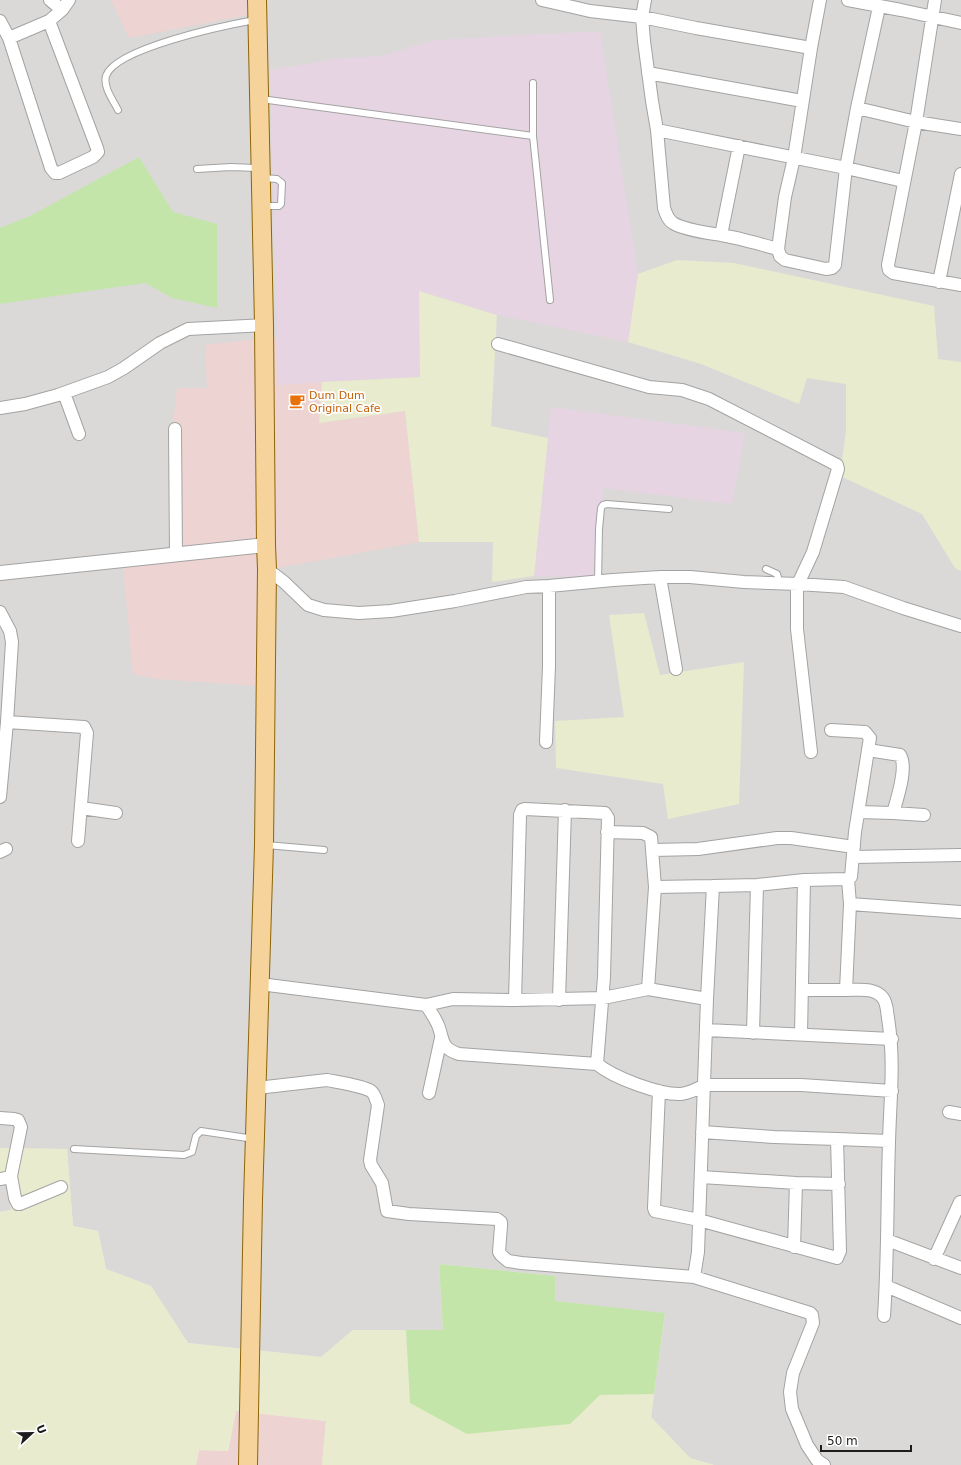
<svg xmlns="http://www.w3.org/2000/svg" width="961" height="1465" viewBox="0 0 961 1465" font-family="'DejaVu Sans',sans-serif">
<rect width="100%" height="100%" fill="#ede9e1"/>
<path fill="#dad9d8" d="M0 0H961V1465H714L690 1458 651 1417 665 1314 555 1301V1276L439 1264 443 1330H353L321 1357 188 1343 151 1286 106 1269 98 1231 73 1226 67 1149 0 1148Z
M0 1178H8L11 1210 0 1212Z"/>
<path fill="#edd3d1" d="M111 0H247L248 15 129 38Z
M277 337 278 385 322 382 319 423 405 411 419 542 267 570 258 686 157 679 133 674 122 555 178 547 171 442 177 388H207L205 345Z
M236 1411 326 1421 322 1465H196L199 1450 228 1451Z"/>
<path fill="#e6d4e2" d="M600 31 638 274 628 342 497 315 420 291V377L278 385 270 70 337 59 381 56 435 40Z
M551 407 745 433 732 504 603 488 601 578 534 576Z"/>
<path fill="#e8ebcd" d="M677 260 734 263 934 306 938 359 961 362V571L955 568 922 514 840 476 846 430V384L807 378 799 404 701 364 628 342 638 274Z
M419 291 497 315 491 426 548 438 534 576 492 582 493 542H419L405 411 319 423 322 382 420 377Z
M644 613 660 675 744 662 739 804 668 819 663 784 556 768 555 721 624 717 609 615Z
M0 1148 67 1149 73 1226 98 1231 106 1269 151 1286 188 1343 321 1357 353 1330H406L410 1403 569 1424 600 1395 654 1394 651 1417 690 1458 714 1465H322L326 1421 236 1411 228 1451 199 1450 196 1465H0V1212L11 1210 8 1178H0Z"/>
<path fill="#c4e5a9" d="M139 157 173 212 217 224V308L172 298 145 283 0 304V228L30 216Z
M439 1264 555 1276V1301L665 1313 654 1394 600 1395 570 1424 467 1434 410 1403 406 1330H443Z"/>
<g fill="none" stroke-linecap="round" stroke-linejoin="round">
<defs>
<path id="service" d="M533 83V136L550 300
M261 99 533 136
M118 110C113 100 103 87 106 76 115 48 227 25 255 20
M197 169 231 167 259 168
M262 178 277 179 282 183 281 204 279 206H264
M766 569 777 574 780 584
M598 581 599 529 601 508 603 505 607 504 669 509
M266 845 324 850
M74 1149 184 1155 192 1152 196 1136 201 1131 254 1139"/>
<path id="minor" d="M50 0 62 10 69 0
M542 0 590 11 642 17 696 28 811 48
M645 0 642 17 644 41 652 101 657 130 664 208C666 214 668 220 673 223 684 230 708 233 721 235 740 238 759 244 778 249
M820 0 811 48 794 158 785 197 778 249 780 256 785 260 826 269 832 268 835 265 846 168 857 108 879 7
M848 0 901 10 961 23
M935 0 916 122 888 265 889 270 893 273 961 285
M0 21 9 38 49 21 62 10
M9 38 51 168 55 173H59L93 157 98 152 97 148 49 21
M648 73 802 101
M857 108 916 122 961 129
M657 130 846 168 903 181
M721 235 739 146
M939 282 961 174
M498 344 649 387 682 390 709 399 837 465 838 469 813 552 798 584 797 591V629L811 752
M64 393 79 434
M0 408 25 404 58 395 108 377 124 368 160 343 188 329 264 325
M175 429 176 555
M267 569 284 582 308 605 324 610 359 613 391 611 455 601 526 587 549 586 613 580 660 577H690L744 582 798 584 844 587 903 608 961 626
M660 577 676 669
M0 612 10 631 12 642 7 722 0 797
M7 722 84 727 87 733 78 841
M831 730 865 732 870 738 868 750 900 755C908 767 897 799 893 813
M546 742 549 666V586
M868 750 855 832 851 877 848 879 850 904 846 990C858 990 875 987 883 998 887 1003 887 1012 888 1018 895 1062 890 1099 889 1143 887 1200 888 1258 884 1316
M81 808 116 813
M859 812 893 813 924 815
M607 832 643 833 651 837 655 887 713 886
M653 850 698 849 777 838H791L854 847
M0 852 6 849
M853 857 961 855
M850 904 961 912
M260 984 426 1005 453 999 515 1000 520 815 522 810 525 809 605 813 608 818 604 977 597 1064
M648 989 707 999
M802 990H846
M515 1000 603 998 648 989 655 887
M559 1000 565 810
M426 1005C431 1012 435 1018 438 1025 444 1040 440 1048 459 1054L597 1064C614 1078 660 1095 681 1094 690 1093 697 1089 705 1085H801L892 1091
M706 1030 892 1039
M753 1033 757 885
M801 1034 804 880
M257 1088 327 1080C337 1082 363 1086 371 1091 375 1094 376 1100 378 1105L370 1160 371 1165 382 1183 387 1211 409 1214 497 1219 501 1222V1226L499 1252 501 1255 508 1261 521 1263 694 1277 810 1313 812 1315 813 1323 793 1373 790 1392 792 1409 807 1445 817 1460 824 1465
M659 1091 654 1208 655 1211 699 1220 837 1258 840 1251 837 1139 774 1137 702 1132
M429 1093 441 1038
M949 1112 961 1114
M0 1118 14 1119 18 1120 21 1127 11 1176 6 1178 0 1179
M837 1139 889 1141
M11 1176 15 1198 18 1204H20L61 1187
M701 1177 796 1183 839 1184
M887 1240 961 1268
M794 1247 796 1183
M934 1259 960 1202
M694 1277 698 1252 707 999 713 886 757 885 804 880 848 879
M886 1286 961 1318"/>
<path id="tertiary" d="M0 573 266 545"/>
<path id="primary" d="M248 1465 253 1200 264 845 267 569 266 545 264 325 257 0"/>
</defs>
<use href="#service" stroke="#a3a3a3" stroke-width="8"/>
<use href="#minor" stroke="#a3a3a3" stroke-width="14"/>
<use href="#tertiary" stroke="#a3a3a3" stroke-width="16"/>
<use href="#primary" stroke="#8d6506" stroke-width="20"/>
<use href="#service" stroke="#fff" stroke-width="6"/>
<use href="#minor" stroke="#fff" stroke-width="12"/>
<use href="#tertiary" stroke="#fff" stroke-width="14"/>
<use href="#primary" stroke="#f7d39c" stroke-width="18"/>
</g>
<defs>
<symbol id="cafe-bare" viewBox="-9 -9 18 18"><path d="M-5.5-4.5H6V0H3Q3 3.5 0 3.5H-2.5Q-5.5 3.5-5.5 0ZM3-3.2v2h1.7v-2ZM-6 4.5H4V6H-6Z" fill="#e8710a" stroke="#fff" stroke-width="2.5" paint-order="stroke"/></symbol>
</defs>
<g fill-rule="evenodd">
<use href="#cafe-bare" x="286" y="390" width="22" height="22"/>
</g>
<g text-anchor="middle" stroke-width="3.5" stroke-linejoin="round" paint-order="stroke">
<g font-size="11" fill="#c56008" stroke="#fff" text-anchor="start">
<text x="309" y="399">Dum Dum<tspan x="309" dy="13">Original Cafe</tspan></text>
</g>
</g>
<g transform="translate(32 1433) rotate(68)" stroke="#ffffff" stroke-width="3" paint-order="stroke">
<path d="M0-3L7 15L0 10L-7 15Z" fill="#1c1c1c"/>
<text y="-6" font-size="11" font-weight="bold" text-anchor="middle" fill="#1c1c1c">U</text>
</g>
<path d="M821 1445v6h90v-6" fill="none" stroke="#1c1c1c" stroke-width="2"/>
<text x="827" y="1445" font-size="12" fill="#1c1c1c" stroke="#ffffff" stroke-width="3" paint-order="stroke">50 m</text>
</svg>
